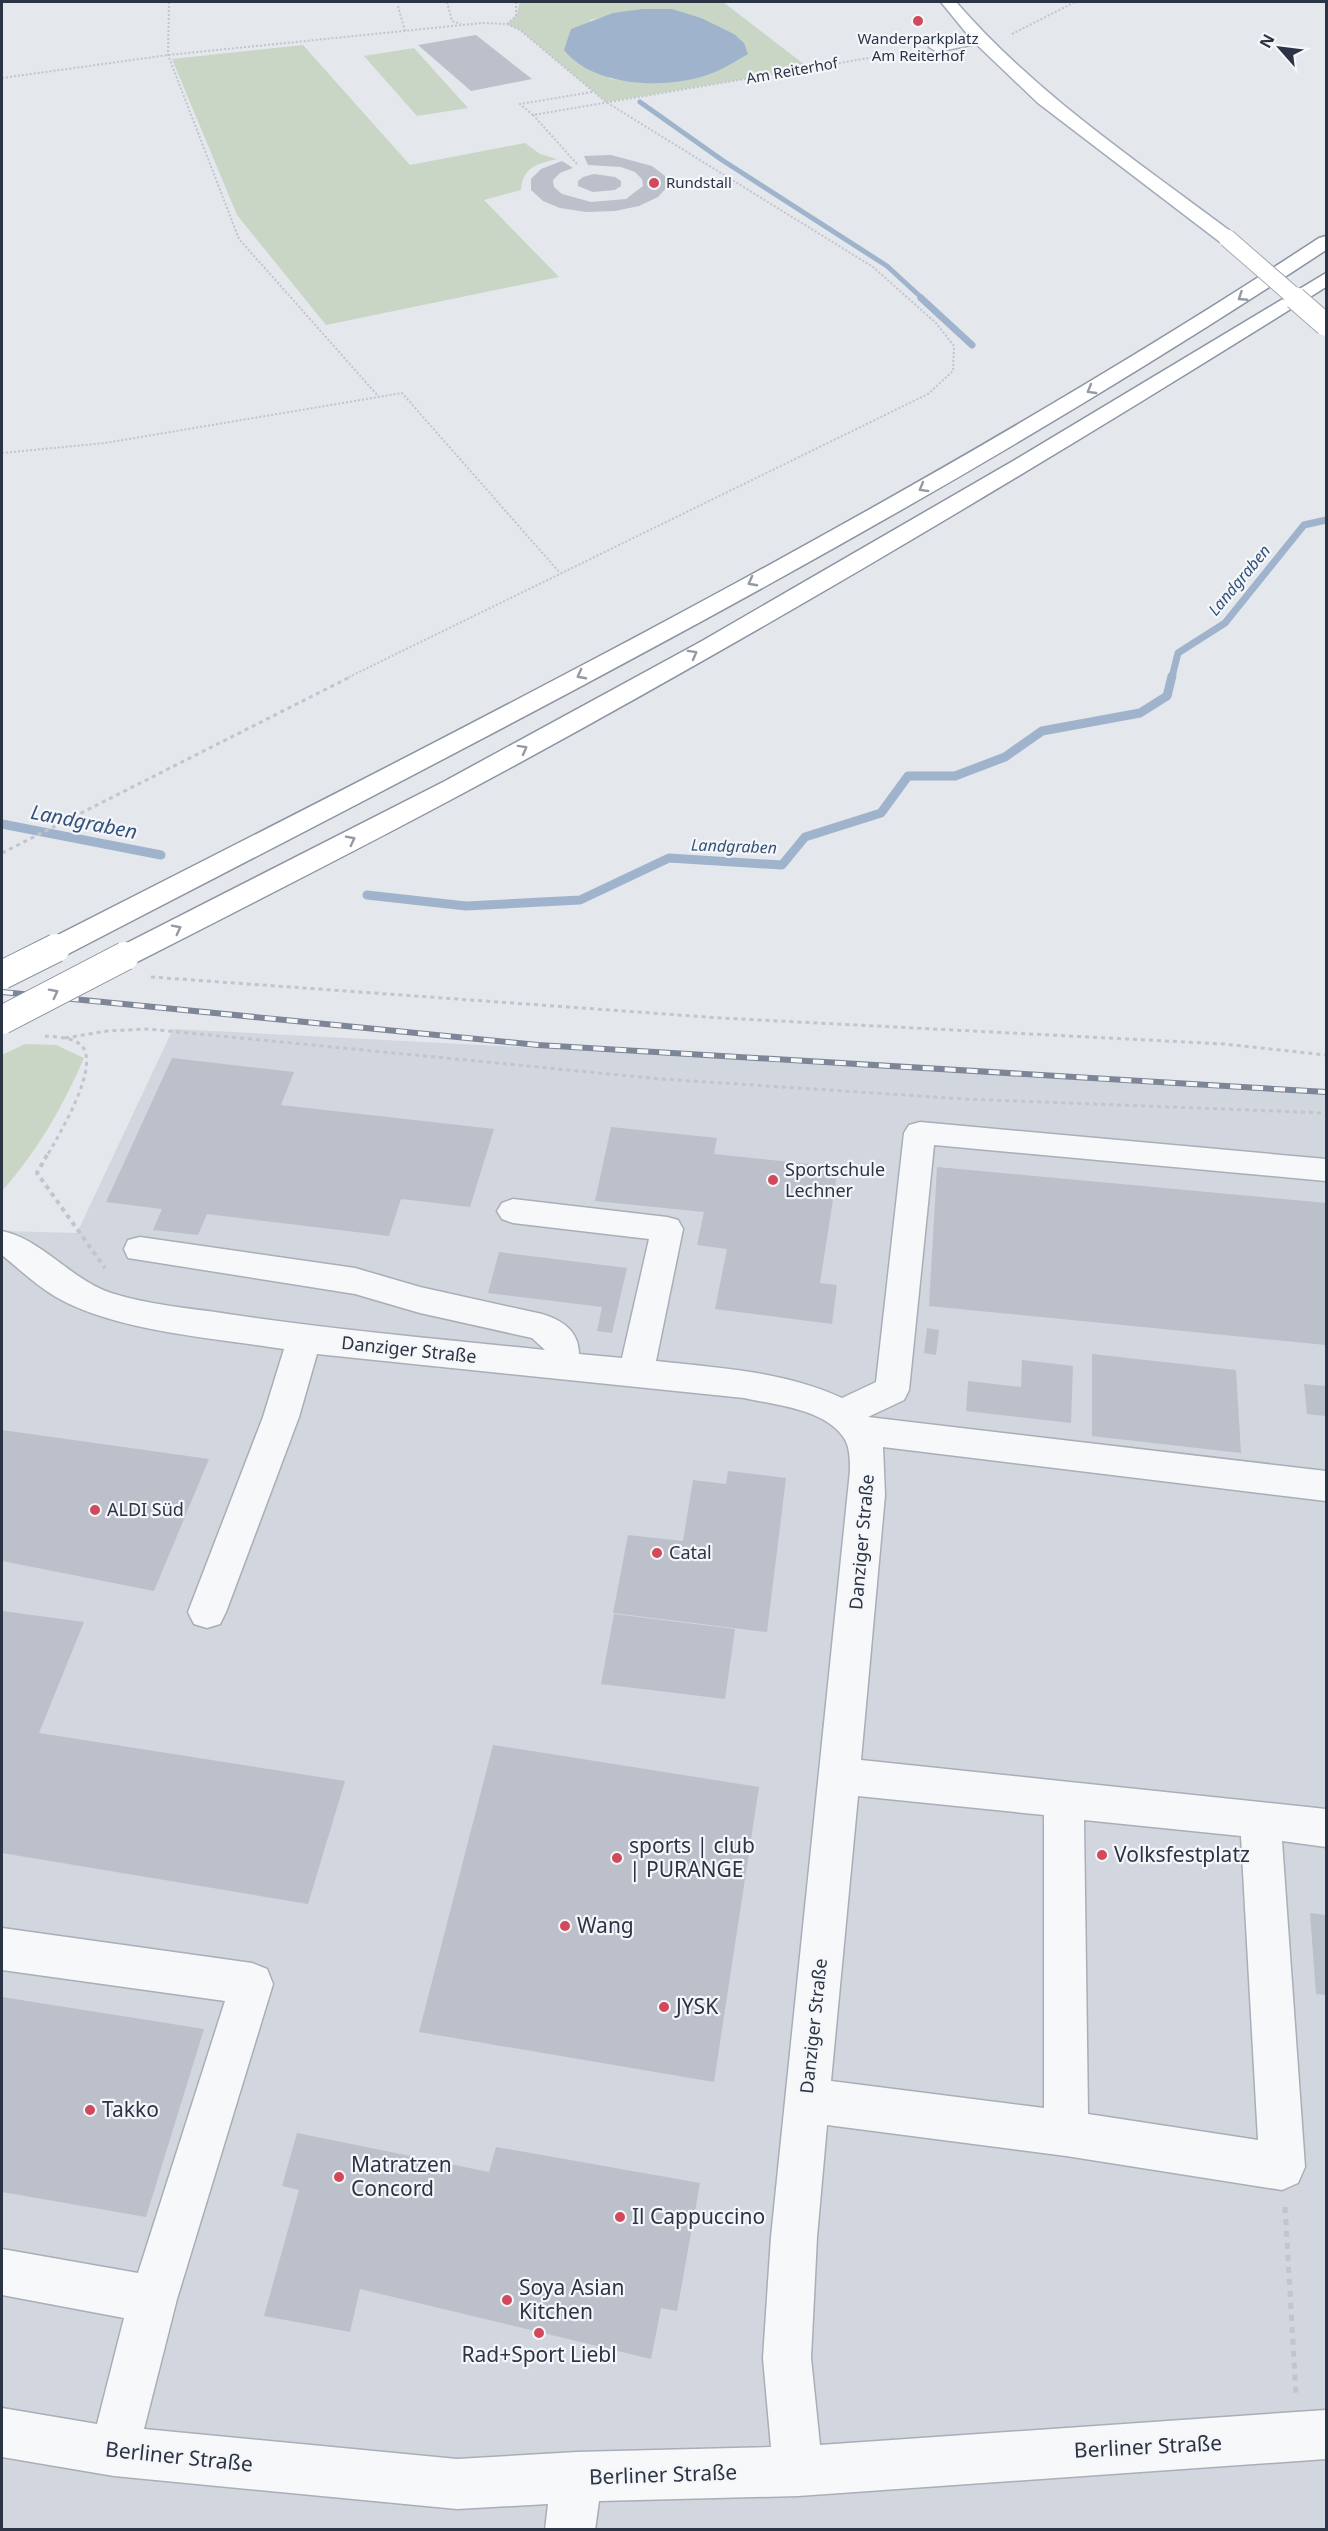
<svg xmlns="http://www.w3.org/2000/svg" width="1328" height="2531" viewBox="0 0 1328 2531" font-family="'Noto Sans',sans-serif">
<rect width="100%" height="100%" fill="#e4e7ec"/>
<path fill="#d2d6de" d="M173 1029 1326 1089V2529L2 2530V1231L77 1233Z"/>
<path fill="#c9d6c5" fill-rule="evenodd" d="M520 2H723L809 68 606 102 520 30 507 24 516 16ZM642 9H672L734 34 691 78 659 83 610 79 590 20Z
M303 45 410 165 525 143 540 154 557 159C536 164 523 167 521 190L484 200 559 277 326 325 237 215 172 59Z
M414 48 468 108 417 116 364 56Z
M25 1044 56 1045 84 1058C63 1106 37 1152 2 1191V1055Z"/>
<path fill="#9fb4cc" d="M642 9H672L701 18 734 34 744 43 748 54C737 60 727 67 715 72 673 90 595 89 564 50L571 29 613 13Z"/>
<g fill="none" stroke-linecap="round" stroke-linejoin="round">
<path stroke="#9fb4cc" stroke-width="5" d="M640 102 722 160 887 266 923 299"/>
<path stroke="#9fb4cc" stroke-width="7" d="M921 298 972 345
M1172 677 1178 653 1225 623 1304 525 1326 520"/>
<path stroke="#9fb4cc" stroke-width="9" d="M2 824 161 855
M367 895 466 906 580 900 669 858 782 865 805 837 881 813 908 776H955L1005 757 1042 731 1140 713 1167 696 1172 676"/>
</g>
<path fill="#bbc0ca" d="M476 35 532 79 471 91 418 45Z
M611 155 652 166 665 176 667 187 658 197 639 206 615 211 586 212 560 208 543 201 531 190V179L541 169 562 161 573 168 560 173 553 180 554 187 562 194 591 202 626 199 643 186 642 179 635 172 621 167 588 165 584 156Z
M594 174 615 177 621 181V186L615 190 593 192 578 186V181L583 177Z
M172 1058 294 1072 281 1105 494 1129 470 1207 401 1199 389 1236 207 1214 198 1235 153 1230 162 1209 106 1202Z
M611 1127 717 1138 714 1154 838 1167 820 1283 837 1285 832 1324 715 1309 727 1249 697 1245 704 1212 595 1201Z
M937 1167 1326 1203V1345L929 1306Z
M499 1252 627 1268 612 1333 597 1331 602 1307 488 1293Z
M927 1328 939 1330 936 1355 924 1353Z
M1092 1354 1236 1370 1241 1453 1092 1436Z
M1022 1360 1073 1366 1071 1423 966 1411 968 1381 1021 1387Z
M1304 1384 1326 1386V1416L1307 1414Z
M2 1430 209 1459 154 1591 2 1561Z
M728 1471 786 1478 767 1632 613 1613 628 1535 683 1541 693 1480 726 1484Z
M2 1611 84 1622 39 1733 345 1781 308 1904 2 1853Z
M614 1614 735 1629 725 1699 601 1684Z
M493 1745 759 1787 714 2082 419 2032Z
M1310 1913 1326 1915V1995L1316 1994Z
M2 1997 204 2029 146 2217 2 2192Z
M297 2133 489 2172 496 2147 700 2183 677 2311 661 2308 651 2359 360 2289 350 2332 264 2316 299 2190 282 2186Z"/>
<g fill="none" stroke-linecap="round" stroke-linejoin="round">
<defs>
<path id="minor" d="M979 34 985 36 987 39 985 42 937 52 929 47 931 44Z
M920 1122 1326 1159V1181L934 1145 909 1390 904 1400 868 1417 1326 1471V1501L883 1447 885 1495 861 1760 1326 1809V1847L1282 1841 1305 2167 1298 2183 1282 2190 1066 2156 827 2125 817 2237 811 2358 820 2445 1326 2410V2459L798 2496 599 2501 595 2530H545L548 2504 457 2509 114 2476 2 2457V2408L97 2424 124 2318 2 2295V2249L138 2273 225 2001 2 1970V1928L252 1963 267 1969 273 1984 177 2299 144 2429 457 2459 577 2452 771 2447 763 2358 771 2237 850 1471C850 1460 850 1447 844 1438 825 1409 775 1405 744 1398L317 1354 299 1417 226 1612 220 1624 207 1628 194 1624 188 1612 263 1417 284 1349C215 1338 117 1332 56 1297 37 1286 19 1269 2 1255V1231C43 1240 70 1279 111 1293 148 1305 190 1308 228 1314 333 1330 439 1339 545 1350L532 1338 420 1313 355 1294 128 1258 124 1249 128 1240 140 1237 355 1268 420 1287 542 1314C562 1320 579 1331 579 1354L622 1358 649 1239 513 1223 502 1219 497 1211 502 1203 513 1199 667 1217 678 1220 683 1229 656 1361C718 1368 784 1371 842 1398L876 1382 904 1133 909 1125ZM858 1796 1044 1815V2108L831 2081ZM1084 1820 1241 1836 1258 2140 1088 2114Z"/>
<path id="major" d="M941 2H956C1036 94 1137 161 1234 234L1236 238 1234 242H1220L1038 103 972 40Z"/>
<path id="highway" d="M1326 236V250C924 516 494 733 66 955L56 957 46 955 42 948 46 941C478 721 913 504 1319 238Z
M1326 273V287C1058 455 786 618 508 769 385 836 260 899 135 963L125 965 115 963 111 956 115 949 445 781 702 641 1013 461Z"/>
</defs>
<use href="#minor" stroke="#a9aeb7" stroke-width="3"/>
<use href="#major" stroke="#a3abb8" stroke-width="3"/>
<use href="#highway" stroke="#8b94a3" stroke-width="3"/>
<path stroke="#c2c5cb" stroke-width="2" stroke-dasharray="2 2" stroke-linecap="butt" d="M169 2 168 55 239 239 379 397
M447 2 452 21 461 24
M398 6 405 31
M507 24 516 16V2
M1012 34 1075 2
M2 78 168 55 482 23 507 24 520 30 606 102 873 267 936 323 954 346 953 371 928 394 349 677
M533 115 520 104 592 92
M577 164 533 115 910 51
M2 453 105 443 402 393 560 573"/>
<path stroke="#c2c5cb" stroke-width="3" stroke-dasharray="4 4" stroke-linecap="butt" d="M2 853 352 676
M151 977 721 1018 1224 1044 1326 1055
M45 1036C56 1037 72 1037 81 1045 102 1065 58 1136 47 1156
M65 1038 107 1031 148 1029 661 1079 965 1099 1326 1113"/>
<path stroke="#c2c5cb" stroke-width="4" stroke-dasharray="4.5 4.5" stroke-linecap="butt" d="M47 1155 37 1173 105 1268"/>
<path stroke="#c2c5cb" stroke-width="5" stroke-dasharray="6 6" stroke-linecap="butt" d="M1285 2207 1296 2394"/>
<use href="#minor" fill="#f7f8fa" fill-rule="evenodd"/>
<use href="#major" fill="#fff" fill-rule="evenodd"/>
<use href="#highway" fill="#fff" fill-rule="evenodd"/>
<defs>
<path id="rail" d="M2 992 538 1045 1326 1092"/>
</defs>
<use href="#rail" stroke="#7d8696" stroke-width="6"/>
<use href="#rail" stroke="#f4f6f9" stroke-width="4" stroke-dasharray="11" stroke-linecap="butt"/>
<defs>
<path id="major-bridge-far1" d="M1227 238 1297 299"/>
<path id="major-bridge" d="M1295 298 1326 325"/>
<path id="highway-bridge" d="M2 975 56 948
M2 1020 125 956"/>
</defs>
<use href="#major-bridge-far1" stroke="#a3abb8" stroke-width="19" stroke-linecap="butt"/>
<use href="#major-bridge" stroke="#a3abb8" stroke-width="24" stroke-linecap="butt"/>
<use href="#highway-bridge" stroke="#8b94a3" stroke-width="30" stroke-linecap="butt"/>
<use href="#major-bridge-far1" stroke="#fff" stroke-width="17"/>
<use href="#major-bridge" stroke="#fff" stroke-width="22"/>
<use href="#highway-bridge" stroke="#fff" stroke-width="28"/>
</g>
<defs><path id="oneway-chevron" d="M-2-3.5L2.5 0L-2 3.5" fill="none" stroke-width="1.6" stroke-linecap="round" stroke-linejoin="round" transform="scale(1.5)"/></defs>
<g stroke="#959aa2">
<use href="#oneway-chevron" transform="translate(1242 297) rotate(147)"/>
<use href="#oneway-chevron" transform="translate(1091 390) rotate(150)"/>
<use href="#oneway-chevron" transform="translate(923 488) rotate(150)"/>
<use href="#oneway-chevron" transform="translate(752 582) rotate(152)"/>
<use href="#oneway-chevron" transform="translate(693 654) rotate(-29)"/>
<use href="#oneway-chevron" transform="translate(581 675) rotate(152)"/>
<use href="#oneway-chevron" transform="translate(523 749) rotate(-29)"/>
<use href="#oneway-chevron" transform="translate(351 840) rotate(-27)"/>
<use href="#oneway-chevron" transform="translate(177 929) rotate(-27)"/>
<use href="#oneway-chevron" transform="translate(54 993) rotate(-27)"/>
</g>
<g fill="#d1495b" stroke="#f4f6f9" stroke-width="2">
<circle cx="918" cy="21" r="6"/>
<circle cx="654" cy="183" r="6"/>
<circle cx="773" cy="1180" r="6"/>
<circle cx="95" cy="1510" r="6"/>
<circle cx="657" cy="1553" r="6"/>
<circle cx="1102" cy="1855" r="6"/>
<circle cx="617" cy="1858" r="6"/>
<circle cx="565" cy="1926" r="6"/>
<circle cx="664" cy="2007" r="6"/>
<circle cx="90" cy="2110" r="6"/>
<circle cx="339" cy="2177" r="6"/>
<circle cx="620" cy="2217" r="6"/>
<circle cx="507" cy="2300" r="6"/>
<circle cx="539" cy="2333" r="6"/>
</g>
<g text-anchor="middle" stroke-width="4.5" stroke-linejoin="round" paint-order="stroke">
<g font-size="15" fill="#2b3445" stroke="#f4f6f9">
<text x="918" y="44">Wanderparkplatz<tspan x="918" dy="17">Am Reiterhof</tspan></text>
<text x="666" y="188" text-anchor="start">Rundstall</text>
</g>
<g font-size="15" fill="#2b3445" stroke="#f4f6f9">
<text transform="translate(792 71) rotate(-10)" y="5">Am Reiterhof</text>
</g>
<g font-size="16" font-style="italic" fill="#34527a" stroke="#f4f6f9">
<text transform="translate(1239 580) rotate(-50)" y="6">Landgraben</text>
<text transform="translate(734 846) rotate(2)" y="6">Landgraben</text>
</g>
<g font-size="18" fill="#2b3445" stroke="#f4f6f9" text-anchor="start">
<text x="785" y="1176">Sportschule<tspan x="785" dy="21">Lechner</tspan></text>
<text x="107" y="1516">ALDI Süd</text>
<text x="669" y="1559">Catal</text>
</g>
<g font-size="18" fill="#2b3445" stroke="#f4f6f9">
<text transform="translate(409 1350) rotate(6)" y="6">Danziger Straße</text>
<text transform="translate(862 1542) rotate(-85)" y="6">Danziger Straße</text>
<text transform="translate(814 2026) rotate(-84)" y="6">Danziger Straße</text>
</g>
<g font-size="20" font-style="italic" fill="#34527a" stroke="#f4f6f9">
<text transform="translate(84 822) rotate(11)" y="7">Landgraben</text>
</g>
<g font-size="21" fill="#2b3445" stroke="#f4f6f9" text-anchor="start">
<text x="629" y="1853">sports | club<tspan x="629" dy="24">| PURANGE</tspan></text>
<text x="1114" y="1862">Volksfestplatz</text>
<text x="577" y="1933">Wang</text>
<text x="676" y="2014">JYSK</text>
<text x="102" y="2117">Takko</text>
<text x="351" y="2172">Matratzen<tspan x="351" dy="24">Concord</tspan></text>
<text x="632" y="2224">Il Cappuccino</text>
<text x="519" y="2295">Soya Asian<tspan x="519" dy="24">Kitchen</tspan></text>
<text x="539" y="2362" text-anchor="middle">Rad+Sport Liebl</text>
</g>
<g font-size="21" fill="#2b3445" stroke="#f4f6f9">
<text transform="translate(1148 2447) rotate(-3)" y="7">Berliner Straße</text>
<text transform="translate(179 2457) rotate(6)" y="7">Berliner Straße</text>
<text transform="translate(663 2475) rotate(-2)" y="7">Berliner Straße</text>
</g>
</g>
<rect width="1328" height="2531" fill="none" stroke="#2b3445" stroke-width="6"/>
<g transform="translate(1280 48) rotate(298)" stroke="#f4f6f9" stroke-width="4.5" paint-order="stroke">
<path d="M0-4.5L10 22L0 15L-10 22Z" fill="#2b3445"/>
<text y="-9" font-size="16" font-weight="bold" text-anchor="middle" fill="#2b3445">N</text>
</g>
</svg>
